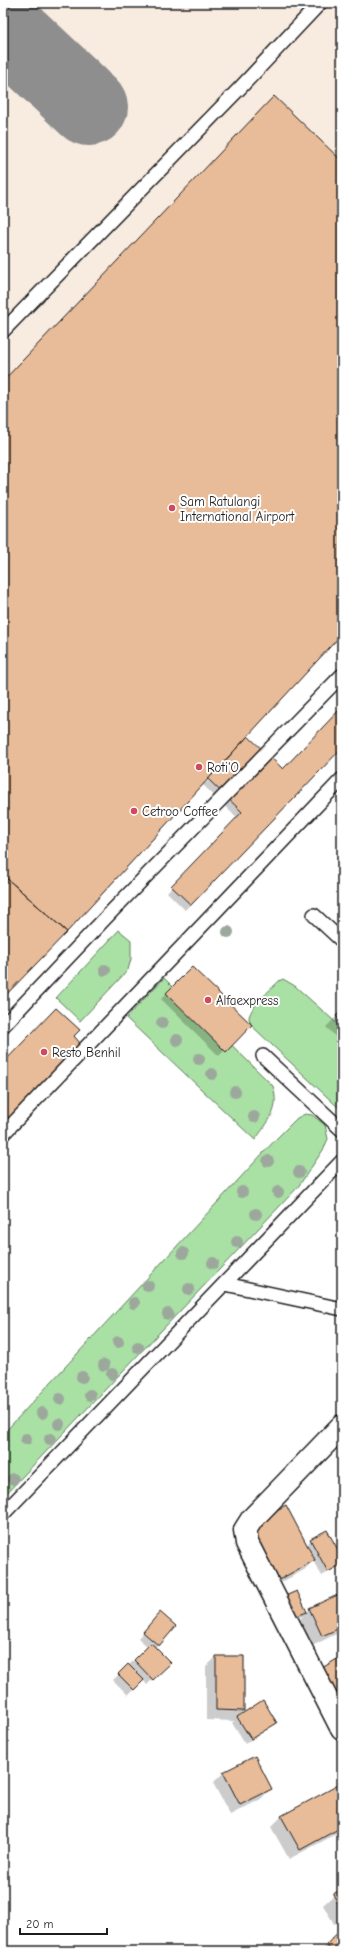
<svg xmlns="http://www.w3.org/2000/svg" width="345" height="1954" viewBox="0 0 345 1954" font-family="'Comic Neue',sans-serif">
<rect width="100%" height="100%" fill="#fff"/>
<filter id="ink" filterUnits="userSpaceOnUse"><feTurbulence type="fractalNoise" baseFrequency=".025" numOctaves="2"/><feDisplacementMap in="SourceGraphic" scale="8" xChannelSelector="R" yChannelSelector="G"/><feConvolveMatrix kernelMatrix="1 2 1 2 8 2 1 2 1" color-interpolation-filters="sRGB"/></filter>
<g filter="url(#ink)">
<path fill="#f8ebe0" d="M3 3H342V634L67 932 3 998Z"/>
<path fill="#a9e0a4" stroke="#627e60" d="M119 930 131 940V959L128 970 80 1021 56 998Z
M164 978 273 1086C280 1111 269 1120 255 1140L126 1018Z
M283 979 295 986 342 1028V1111L254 1028C252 1026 250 1022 249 1019 248 1009 271 989 279 981Z
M305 1114 312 1115 325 1125 328 1139 323 1150 298 1187 3 1497V1434L277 1138 297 1118Z"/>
<path fill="#0003" d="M342 162V632L204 782 206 783 248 737 283 770 342 709V746L185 910 167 892 237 818 202 784 3 997V382Z
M192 968 250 1025 219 1056 161 999Z
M342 1011V1043L326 1027Z
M311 1540 342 1559V1564L322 1576 313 1561 304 1570 267 1590Z
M296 1592 306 1613 310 1609 342 1594V1631L312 1646 300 1619 303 1616 288 1622Z
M160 1613 175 1626 155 1648 169 1663 147 1685 143 1680 128 1695 113 1680 148 1647 138 1638Z
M216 1657 243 1711 237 1718 262 1702 276 1723 245 1744 232 1723 234 1721 206 1720V1667Z
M342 1657V1691L326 1701 313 1679Z
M255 1757 271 1788 261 1799 230 1815 213 1783 223 1773Z
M342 1784V1831L289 1859 271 1827 282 1816Z
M342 1890V1920L334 1924 323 1905 334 1895Z
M342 1929V1951H321Z"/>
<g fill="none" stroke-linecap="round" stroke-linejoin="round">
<path stroke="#8e8e8e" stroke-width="78" d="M3 26 89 107"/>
</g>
<path fill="#e9bc99" stroke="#1c1c1c" d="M274 96 342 161V634L67 932 3 875V381Z
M342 707V748L191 905 171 886 242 812 208 779 248 736 283 769Z
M3 875 67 932 3 998Z
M192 967 252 1025 226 1052 166 993Z
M56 1008 80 1030 74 1036 80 1043 3 1124V1063Z
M342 1010V1023L336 1016Z
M286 1505 315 1560 277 1581 247 1526Z
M327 1530 342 1557V1564L328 1572 310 1539Z
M297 1591 307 1612 294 1617 285 1596Z
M342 1593V1627L322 1636 309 1608Z
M160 1612 176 1626 159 1646 143 1632Z
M151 1643 171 1663 153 1680 134 1660Z
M216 1656H244V1711L216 1710Z
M342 1656V1688L336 1692 322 1668Z
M128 1664 144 1680 134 1690 118 1674Z
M263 1700 277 1723 251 1739 237 1717Z
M255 1756 272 1789 240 1805 223 1772Z
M342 1783V1827L300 1850 281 1816Z
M342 1889V1911L333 1894Z
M342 1928V1951H332L326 1945Z"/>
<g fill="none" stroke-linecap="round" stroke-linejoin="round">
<defs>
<path id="service" d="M3 331 240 88 320 3
M314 915 342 941
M3 1026 113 910 342 675
M263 1056 342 1130
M3 1134 342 779
M225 1284 342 1309
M3 1514 342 1161"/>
<path id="minor" d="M342 1426 252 1519 245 1530 247 1543 342 1729"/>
</defs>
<use href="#service" stroke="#1c1c1c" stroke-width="16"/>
<use href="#minor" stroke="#1c1c1c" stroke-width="25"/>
<use href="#service" stroke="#fff" stroke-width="13"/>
<use href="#minor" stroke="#fff" stroke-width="22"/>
</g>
<g fill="#9da89d">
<circle cx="228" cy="932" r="6"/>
<circle cx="105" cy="970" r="6"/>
<circle cx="162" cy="1023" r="6"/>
<circle cx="177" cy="1040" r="6"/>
<circle cx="199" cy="1059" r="6"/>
<circle cx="212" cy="1074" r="6"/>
<circle cx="235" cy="1092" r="6"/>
<circle cx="254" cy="1117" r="6"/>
<circle cx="268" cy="1161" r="6"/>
<circle cx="299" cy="1172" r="6"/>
<circle cx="242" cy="1192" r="6"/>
<circle cx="278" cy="1192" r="6"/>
<circle cx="256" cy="1214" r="6"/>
<circle cx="237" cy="1242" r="6"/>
<circle cx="183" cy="1253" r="6"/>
<circle cx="213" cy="1263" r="6"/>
<circle cx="148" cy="1286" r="6"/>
<circle cx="189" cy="1289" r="6"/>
<circle cx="134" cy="1303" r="6"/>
<circle cx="168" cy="1314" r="6"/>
<circle cx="118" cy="1342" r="6"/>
<circle cx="138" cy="1347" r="6"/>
<circle cx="104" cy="1365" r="6"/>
<circle cx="112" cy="1374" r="6"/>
<circle cx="82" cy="1377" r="6"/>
<circle cx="90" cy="1395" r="6"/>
<circle cx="60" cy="1399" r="6"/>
<circle cx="42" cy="1413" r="6"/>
<circle cx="59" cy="1424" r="6"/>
<circle cx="26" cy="1439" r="6"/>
<circle cx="50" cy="1439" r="6"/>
<circle cx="13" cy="1479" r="6"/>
</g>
</g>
<g fill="#d1495b" stroke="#fff" stroke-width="1.5">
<circle cx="172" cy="508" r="4"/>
<circle cx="199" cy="767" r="4"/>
<circle cx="134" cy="811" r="4"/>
<circle cx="208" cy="1000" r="4"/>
<circle cx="44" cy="1052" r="4"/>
</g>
<g text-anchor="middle" stroke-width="4" stroke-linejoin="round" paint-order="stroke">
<g font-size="13" fill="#1c1c1c" stroke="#fff" text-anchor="start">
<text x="180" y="506">Sam Ratulangi<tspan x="180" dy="15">International Airport</tspan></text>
<text x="207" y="772">Roti'O</text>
<text x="142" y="816">Cetroo Coffee</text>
<text x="216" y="1005">Alfaexpress</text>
<text x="52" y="1057">Resto Benhil</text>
</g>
</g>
<rect width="345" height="1954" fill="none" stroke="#fff" stroke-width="16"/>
<rect x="8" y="8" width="329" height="1938" fill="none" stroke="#1c1c1c" stroke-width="1.5" filter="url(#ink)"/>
<path d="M20 1928v6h87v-6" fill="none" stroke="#1c1c1c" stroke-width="2"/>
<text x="26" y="1928" font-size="12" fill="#1c1c1c" stroke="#ffffff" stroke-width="3" paint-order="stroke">20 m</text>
</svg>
